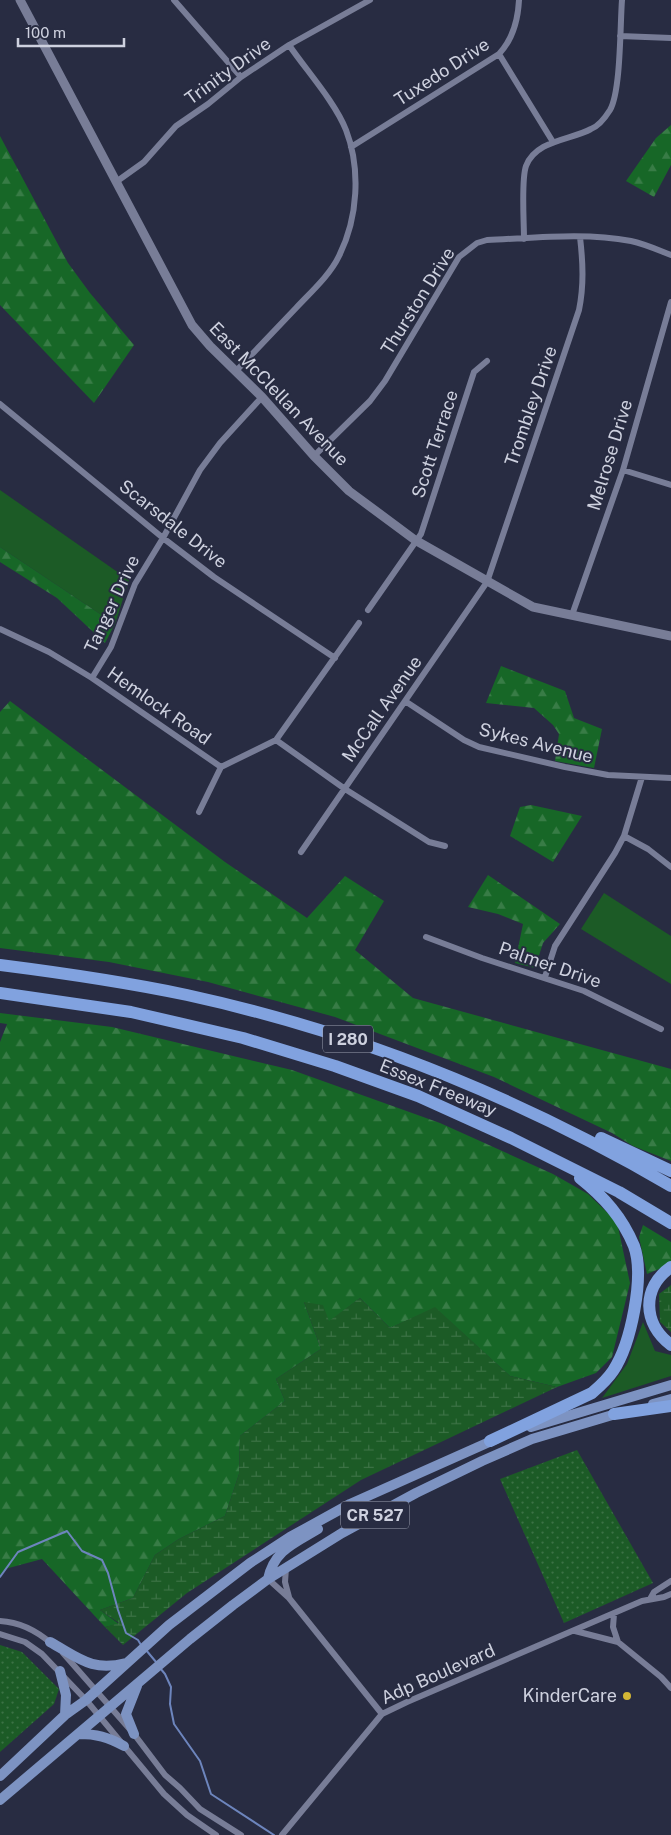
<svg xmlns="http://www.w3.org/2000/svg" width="671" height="1835" viewBox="0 0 671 1835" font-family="'Public Sans',sans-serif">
<defs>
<pattern id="forest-firs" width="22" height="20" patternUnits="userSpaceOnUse" patternTransform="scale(1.25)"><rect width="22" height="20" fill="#176727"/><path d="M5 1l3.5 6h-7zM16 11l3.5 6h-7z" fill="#387c46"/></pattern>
<pattern id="wetland-marsh" width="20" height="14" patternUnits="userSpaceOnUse" patternTransform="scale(1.25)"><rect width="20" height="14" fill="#1c5b26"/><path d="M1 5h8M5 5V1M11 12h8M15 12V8" fill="none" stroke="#3c7245"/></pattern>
<pattern id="park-dots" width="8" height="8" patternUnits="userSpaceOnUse" patternTransform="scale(1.25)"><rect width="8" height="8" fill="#1c5b26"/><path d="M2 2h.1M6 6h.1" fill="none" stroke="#3c7245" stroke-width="1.8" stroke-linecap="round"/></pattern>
</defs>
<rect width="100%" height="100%" fill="#282c42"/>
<path fill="#1c5b26" d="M0 490 129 580 115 624 0 547Z
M604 893 671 936V984L581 929Z
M643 1322 655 1351 671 1355V1376L602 1398 627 1364Z"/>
<path fill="url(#forest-firs)" d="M671 125V165L654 197 626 181 656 138Z
M0 136 68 263 90 293 134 345 94 403 0 305Z
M0 547 115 624 105 643 57 598 0 562Z
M501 666 565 691 574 718 602 729 594 768 555 761 559 734 553 725 534 708 486 703Z
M10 701 225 862 307 918 345 876 384 901 355 950 413 998 671 1069V1161L633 1146 612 1133 494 1077 335 1017 208 982 109 962 0 948V712Z
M531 805 582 816 553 862 510 836 520 807Z
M488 875 560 924 543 943 535 968 515 963 523 924 498 914 468 907Z
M0 1013 112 1027 292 1070 440 1123 553 1174 588 1194 617 1222 630 1283 612 1357 596 1373 557 1387 510 1376 435 1308 390 1328 360 1298 329 1322 304 1302 321 1349 276 1379 285 1401 240 1436 239 1474 225 1516 179 1539 155 1555 133 1598 100 1610 119 1624 105 1627 42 1559 5 1569 0 1575V1042L7 1024 0 1023Z
M643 1225 671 1242V1264L647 1274 639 1237Z"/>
<path fill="url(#wetland-marsh)" d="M671 1285V1332L660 1322 659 1294Z
M360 1298 390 1328 435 1307 510 1376 557 1387 361 1480 187 1593 123 1645 105 1627 119 1623 100 1610 133 1598 155 1555 179 1539 225 1516 239 1474 240 1436 285 1401 276 1379 321 1349 304 1302 323 1305 329 1321Z"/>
<path fill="url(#park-dots)" d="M577 1450 653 1583 564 1623 500 1479Z
M0 1645 22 1652 59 1689 54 1704 0 1752Z"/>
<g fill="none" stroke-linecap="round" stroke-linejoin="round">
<path stroke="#6d85bd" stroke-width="2" d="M0 1577 18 1552 67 1531 82 1551 102 1560 108 1573 118 1610 126 1633 138 1640 141 1645
M146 1650 156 1662
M160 1668 165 1674 171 1687 170 1704 174 1724 200 1761 211 1794 274 1835"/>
<path stroke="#787d97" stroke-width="6" d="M174 0 241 77
M620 36 671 38
M499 54 553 142
M351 147 499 54C513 39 518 20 519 0
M116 182 144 162 176 126 208 104 241 77 289 45 370 0
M524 239C524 221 521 180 526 166 536 140 571 140 591 129 599 126 605 118 610 110 621 91 620 25 622 0
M236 371C256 350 276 329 296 308 311 292 330 275 339 256 358 218 361 169 346 130 335 102 306 70 289 45
M0 404 163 538 214 577 335 658
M314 456 370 401 385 381 459 257 477 243 487 240C535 238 584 232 631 241 645 244 658 250 671 255
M623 470 671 485
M368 610 421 534 474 372 487 361
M572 615 623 470 671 302
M0 629 49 652 92 678 221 767
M92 678 111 647 135 584 163 538 200 470 220 443 262 397
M405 701 464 740 479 747 565 767 608 775 671 778
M276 740 345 789 429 842 445 846
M199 812 221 767 276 740 359 623
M624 836 648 849 671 867
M301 852 487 582 579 310C584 285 583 263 580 237
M426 937 482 958 584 991 661 1029
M545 977 555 946 615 853 624 836 642 777
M286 1568 285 1582 289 1597
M268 1579 289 1598 382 1714
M650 1599 654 1592 671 1581
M614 1614 613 1627 618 1642
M0 1621C20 1622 37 1631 52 1644
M575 1631 618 1642 661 1677 671 1688
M0 1634 25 1642 42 1654 86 1700 164 1794 187 1815 216 1835
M63 1653 134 1734 165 1775 180 1788 200 1809 241 1835
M282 1835 382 1714 407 1702 642 1601 664 1597 671 1594"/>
<path stroke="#787d97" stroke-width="9" d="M20 0 192 325 210 346 262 397 314 456 349 491 415 540 533 607 671 636"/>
<path stroke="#7d93c2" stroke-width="10" d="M653 1404 671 1399
M531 1427 671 1385
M268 1579C274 1550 295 1543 318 1529
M50 1642C79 1658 92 1672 126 1663
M60 1671 66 1695 65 1715
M79 1734C96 1734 108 1737 124 1746
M134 1734 126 1714 137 1686
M0 1776 65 1715 86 1700 169 1625 250 1563 290 1537 350 1504 496 1439
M0 1800 190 1639 233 1605 268 1579 342 1533 416 1493 482 1461 532 1439 619 1413"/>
<path stroke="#81a2df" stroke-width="12" d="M0 965C63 973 125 982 187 995 357 1032 520 1098 671 1186
M0 993 131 1012 243 1038 335 1066 418 1096 511 1138 619 1192 671 1223
M601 1138 671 1171
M671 1267C641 1288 643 1324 671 1345
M614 1414 671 1406
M490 1441 592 1393C600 1386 607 1380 613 1371 631 1344 645 1276 634 1246 622 1217 604 1197 580 1178"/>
</g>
<circle fill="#d3b635" stroke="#282c42" stroke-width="2" cx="627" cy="1696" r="5"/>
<g text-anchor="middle" stroke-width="4" stroke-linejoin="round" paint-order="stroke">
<g fill="#282c42" stroke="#9ca0b0" stroke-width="1">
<rect x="323" y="1025.5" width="50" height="27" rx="4"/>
<rect x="341" y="1501.5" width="68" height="27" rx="4"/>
</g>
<g font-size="16" font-weight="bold" fill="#ced1df">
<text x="348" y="1045">I 280</text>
<text x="375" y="1521">CR 527</text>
</g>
<g font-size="18" fill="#ced1df" stroke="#282c42">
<text transform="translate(228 71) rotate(-36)" y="6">Trinity Drive</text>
<text transform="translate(442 72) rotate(-33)" y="6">Tuxedo Drive</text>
<text transform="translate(418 301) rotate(-58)" y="6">Thurston Drive</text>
<text transform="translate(279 394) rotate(46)" y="6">East McClellan Avenue</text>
<text transform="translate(531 406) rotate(-71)" y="6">Trombley Drive</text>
<text transform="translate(435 444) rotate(-72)" y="6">Scott Terrace</text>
<text transform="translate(610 455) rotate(-73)" y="6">Melrose Drive</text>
<text transform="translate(173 524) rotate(38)" y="6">Scarsdale Drive</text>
<text transform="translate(112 604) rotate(-65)" y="6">Tanger Drive</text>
<text transform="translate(159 706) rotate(35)" y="6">Hemlock Road</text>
<text transform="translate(382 709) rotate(-55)" y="6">McCall Avenue</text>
<text transform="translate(536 743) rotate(14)" y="6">Sykes Avenue</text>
<text transform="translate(550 965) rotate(19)" y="6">Palmer Drive</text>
<text transform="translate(438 1088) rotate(22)" y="6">Essex Freeway</text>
<text transform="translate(438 1674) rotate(-24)" y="6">Adp Boulevard</text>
</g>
<g font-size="18" fill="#ced1df" stroke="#282c42" text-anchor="end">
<text x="617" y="1702">KinderCare</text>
</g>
</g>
<path d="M18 38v8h106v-8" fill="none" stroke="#ced1df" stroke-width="2.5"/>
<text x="25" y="38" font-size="15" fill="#ced1df" stroke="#282c42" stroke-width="4" paint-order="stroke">100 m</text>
</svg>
